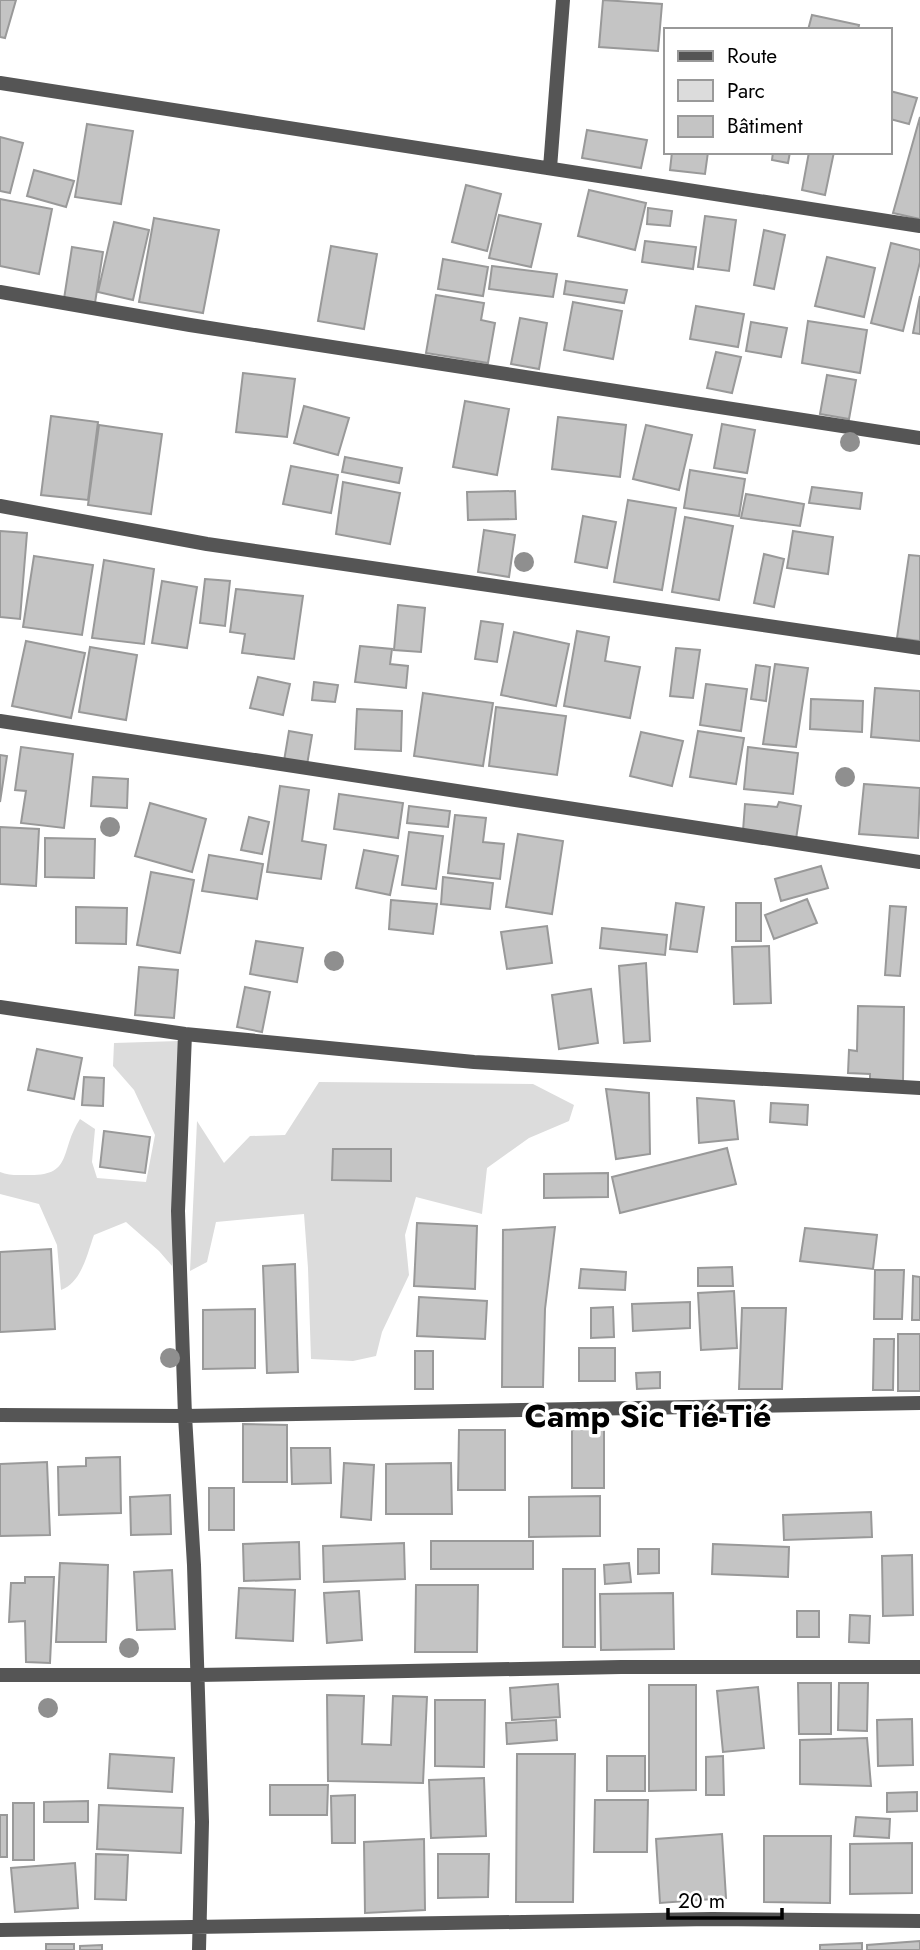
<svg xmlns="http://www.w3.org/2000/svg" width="920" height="1950" viewBox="0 0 920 1950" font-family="Jost,sans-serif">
<rect width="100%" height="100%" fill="#fff"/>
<path fill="#dcdcdc" d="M179 1041 172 1266 159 1251 126 1222 94 1235C87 1254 82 1282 61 1290L57 1245 39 1204 0 1194V1172C9 1176 19 1175 28 1175 74 1176 59 1151 80 1119L95 1129 92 1162 97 1178 146 1182 155 1135 134 1090 113 1066 114 1043Z
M319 1082 533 1084 574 1105 569 1121 529 1138 487 1168 482 1214 416 1197 405 1235 409 1275 382 1332 376 1356 353 1361 311 1359 308 1268 304 1214 216 1222 207 1262 190 1271 197 1121 224 1163 250 1136 285 1135Z"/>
<path fill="#c4c4c4" stroke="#999" stroke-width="2" d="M0 0H16L5 38 0 37Z
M603 0 662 4 658 51 599 47Z
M812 15 859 25 858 30H808Z
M890 91 917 98 909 124 890 119Z
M920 117V219L893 213Z
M87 124 133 131 121 204 75 197Z
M587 130 647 140 641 168 582 158Z
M0 137 23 143 10 193 0 191Z
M672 152H708L705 174 670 170Z
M773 152H790L788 163 772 160Z
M809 152H834L825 195 802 190Z
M34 170 74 181 66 207 27 196Z
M466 185 501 194 487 251 452 242Z
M589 190 646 203 635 250 578 236Z
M0 199 52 209 39 274 0 266Z
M648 208 672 211 670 226 647 224Z
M499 215 541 224 531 267 489 258Z
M705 216 736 220 729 271 698 267Z
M154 218 219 230 203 313 139 302Z
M114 222 149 230 133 300 98 292Z
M764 230 785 235 774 289 754 285Z
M645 241 696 247 693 269 642 262Z
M891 243 920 250V262L903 331 871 323Z
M331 246 377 254 364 329 318 321Z
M72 247 103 252 95 303 64 299Z
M827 257 875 268 864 317 815 306Z
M443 259 488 267 483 296 438 289Z
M492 266 557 274 553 297 489 289Z
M566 281 627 290 624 303 564 294Z
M436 295 484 303 481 320 495 323 488 363 426 353Z
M920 296V334L913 333Z
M573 302 622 311 613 359 564 350Z
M696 306 744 314 738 347 690 339Z
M520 318 547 323 539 369 511 364Z
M808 321 867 330 860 373 802 363Z
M751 322 787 328 781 357 746 351Z
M716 352 741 357 732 393 707 388Z
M243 373 295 379 287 437 236 432Z
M827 375 856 380 849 419 820 414Z
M465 401 509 409 497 475 453 467Z
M304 406 349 418 338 455 294 443Z
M51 416 98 422 88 500 41 495Z
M558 417 626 425 620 477 552 469Z
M722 424 755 430 747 473 714 468Z
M99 425 162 434 151 514 88 505Z
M646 425 692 435 679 490 633 479Z
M345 457 402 468 399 483 342 472Z
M291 466 338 475 331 513 283 504Z
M690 470 745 479 739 516 684 508Z
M343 482 400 493 390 544 336 534Z
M812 487 862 493 860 509 809 503Z
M515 491 516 519 468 520 467 492Z
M746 494 804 504 800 526 741 518Z
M628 500 676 508 662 590 614 582Z
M583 516 616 522 607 568 575 562Z
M685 517 733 526 719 600 672 592Z
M484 530 515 535 509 577 478 572Z
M0 531 27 533 20 619 0 617Z
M793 531 833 537 828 574 787 568Z
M764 554 784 559 774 607 754 603Z
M909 555 920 556V641L897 638Z
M34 556 93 565 82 635 23 627Z
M104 560 154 569 144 644 92 638Z
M205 579 230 581 225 626 200 623Z
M162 581 197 587 187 648 152 643Z
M236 589 303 596 294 659 242 653 245 634 230 632Z
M398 605 425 608 421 652 394 650Z
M481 621 503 624 497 662 475 659Z
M577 631 609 637 605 661 640 667 630 718 564 706Z
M514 632 569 644 556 706 501 695Z
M26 641 85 653 71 718 12 706Z
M360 646 392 649 390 664 408 666 406 688 355 682Z
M90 647 137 655 126 720 79 712Z
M676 648 700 650 693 698 670 696Z
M775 664 808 668 796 747 763 744Z
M756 665 770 667 766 701 751 699Z
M258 677 290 684 283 715 250 708Z
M314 682 338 685 335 702 312 700Z
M706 684 747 689 741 731 700 725Z
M875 688 920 691V741L871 737Z
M423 693 493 703 483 766 414 756Z
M811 699 863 701 862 732 810 729Z
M496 707 566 716 557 775 489 766Z
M357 709 402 711 401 751 355 749Z
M289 731 312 735 307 765 284 761Z
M698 731 744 738 736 784 690 777Z
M641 732 683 741 672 786 630 776Z
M21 747 73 754 64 828 21 823 26 791 15 790Z
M748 747 798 753 793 794 744 789Z
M0 755 7 756 0 802Z
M93 777 128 779 127 808 91 806Z
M864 784 920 788 918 838 859 834Z
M280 786 309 790 302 841 326 845 321 879 267 872Z
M339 794 403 803 398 838 334 829Z
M779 802 801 806 796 839 743 831 745 804 777 807Z
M150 803 206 819 192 872 135 856Z
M409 806 450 811 448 827 407 823Z
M455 815 486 818 483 842 504 844 500 879 448 873Z
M249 817 269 822 262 854 241 850Z
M0 827 39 829 36 886 0 884Z
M409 832 443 836 436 889 402 885Z
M518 834 563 841 552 914 506 907Z
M45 838 95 839 94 878 45 877Z
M364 850 398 856 390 895 356 888Z
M209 855 263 864 257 899 202 891Z
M821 866 828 888 781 901 775 879Z
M151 872 194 880 180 953 137 945Z
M443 877 493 883 490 909 441 904Z
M807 899 817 923 774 939 765 915Z
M391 900 437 904 433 934 389 929Z
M676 903 704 907 697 952 670 949Z
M736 903H761V941H736Z
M890 906 906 907 900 976 885 975Z
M76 907 127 908 126 944 76 943Z
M547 926 552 963 507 969 501 932Z
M602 928 667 935 665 955 600 948Z
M256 941 303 948 297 982 250 974Z
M769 946 771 1003 734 1004 732 947Z
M646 963 650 1041 624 1043 619 966Z
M139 967 178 970 174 1018 135 1015Z
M245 987 270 992 262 1032 237 1027Z
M591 989 598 1043 559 1049 552 995Z
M858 1006 904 1007 903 1082 870 1081V1074L848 1073 849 1050 857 1051Z
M37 1049 82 1058 74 1099 28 1090Z
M84 1077 104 1078 103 1106 82 1105Z
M606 1089 649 1093 650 1154 616 1159Z
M697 1098 734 1101 738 1139 699 1143Z
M771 1103 808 1105 807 1125 770 1122Z
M104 1131 150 1137 145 1173 100 1167Z
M727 1148 736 1184 620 1213 612 1177Z
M333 1149H391V1181L332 1180Z
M608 1173V1197L544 1198V1174Z
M417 1223 477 1226 475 1289 414 1286Z
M555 1227 545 1309 543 1387H502L503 1230Z
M805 1228 877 1235 873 1269 800 1261Z
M51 1249 55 1329 0 1332V1252Z
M295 1264 298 1372 267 1373 263 1266Z
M732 1267 733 1286H698V1268Z
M581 1269 626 1272 625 1290 579 1288Z
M875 1270H904L902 1319H874Z
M913 1276 920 1277V1320H912Z
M734 1291 737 1348 701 1350 698 1293Z
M419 1297 487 1301 485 1339 417 1336Z
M690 1302V1328L633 1331 632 1304Z
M613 1307 614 1337 591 1338V1308Z
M742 1308H786L782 1389H739Z
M255 1309V1368L203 1369V1310Z
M898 1334H920V1391H898Z
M874 1339H894L893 1390H873Z
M579 1348H615V1381H579Z
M415 1351H433V1389H415Z
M660 1372V1388L637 1389 636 1373Z
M243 1424 287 1425V1482H243Z
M604 1429V1488H572V1430Z
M459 1430H505V1490H458Z
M291 1448H330L331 1483 292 1484Z
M120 1457 121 1513 59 1515 58 1467 86 1466V1458Z
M47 1462 50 1535 0 1536V1464Z
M344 1463 374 1465 371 1520 341 1517Z
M451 1463 452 1514H386V1464Z
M209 1488H234V1530H209Z
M170 1495 171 1534 131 1535 130 1497Z
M600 1496V1536L529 1537V1497Z
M871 1512 872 1537 784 1540 783 1515Z
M431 1541H533V1569H431Z
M299 1542 300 1579 244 1581 243 1544Z
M404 1543 405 1579 324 1582 323 1546Z
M713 1544 789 1547 788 1577 712 1574Z
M638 1549H659V1573L638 1574Z
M912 1555 913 1615 883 1616 882 1556Z
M60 1563 108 1565 106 1642H56Z
M629 1563 631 1582 605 1584 604 1565Z
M563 1569H595V1647H563Z
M172 1570 175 1629 137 1630 134 1572Z
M25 1577H54L50 1663 26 1662 25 1621 9 1622 11 1583H25Z
M416 1585H478L477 1652H415Z
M239 1588 295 1590 293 1641 236 1638Z
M359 1591 362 1640 327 1643 324 1593Z
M673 1593 674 1649 601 1650 600 1594Z
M797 1611H819V1637H797Z
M850 1615 870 1616 869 1643 849 1642Z
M798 1683H831V1734H799Z
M839 1683H868L867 1731 838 1730Z
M558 1684 560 1717 512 1720 510 1688Z
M649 1685H696V1790L649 1791Z
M758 1687 764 1748 723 1752 717 1691Z
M327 1695 364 1696 362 1744 391 1745 393 1696 427 1697 423 1783 328 1781Z
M435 1700H485L484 1767 435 1766Z
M912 1719 913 1765 878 1766 877 1720Z
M556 1720 557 1740 507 1744 506 1723Z
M867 1738 871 1786 800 1784V1740Z
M110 1754 174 1758 172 1792 108 1788Z
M517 1754H575L573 1902H516Z
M607 1756H645V1791H607Z
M723 1756 724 1795H706V1757Z
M484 1778 486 1836 431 1838 429 1780Z
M270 1785H328L327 1815H270Z
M917 1792V1811L887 1812V1793Z
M355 1795V1843H332L331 1796Z
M595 1800H648L647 1852H594Z
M88 1801V1822H44V1802Z
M13 1803H34V1860H13Z
M99 1805 183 1808 181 1853 97 1849Z
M0 1815H7V1857H0Z
M856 1817 890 1819 889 1838 854 1836Z
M722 1834 726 1898 660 1903 656 1839Z
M764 1836H831L830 1903 764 1902Z
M424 1839 425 1910 365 1913 364 1842Z
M912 1843V1893L850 1894V1844Z
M96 1854 128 1855 126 1900 95 1899Z
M438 1854H489L488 1897 438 1898Z
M75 1863 78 1908 15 1912 11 1868Z
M920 1941V1950H867V1945Z
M862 1943V1950H820V1945Z
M46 1944H74V1950H46Z
M102 1945V1950H80V1946Z"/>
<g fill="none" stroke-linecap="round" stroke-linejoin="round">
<path stroke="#555" stroke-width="14" d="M0 83 920 226
M550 168 563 0
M0 292 190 325 920 438
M0 506 207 544 920 648
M0 721 920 862
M0 1007 185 1034 474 1062 920 1088
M185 1034 178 1211 185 1416 194 1565 202 1822 199 1950
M0 1415 185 1416 920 1403
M0 1675H198L621 1667H920
M0 1930 712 1919 920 1921"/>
</g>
<g fill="#8f8f8f">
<circle cx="850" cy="442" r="10"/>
<circle cx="524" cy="562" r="10"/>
<circle cx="845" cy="777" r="10"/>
<circle cx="110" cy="827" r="10"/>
<circle cx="334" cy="961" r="10"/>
<circle cx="170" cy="1358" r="10"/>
<circle cx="129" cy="1648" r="10"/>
<circle cx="48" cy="1708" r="10"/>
</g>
<g text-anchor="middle" stroke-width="7" stroke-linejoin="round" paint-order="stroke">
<g font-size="32" font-weight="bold" fill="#000" stroke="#fff">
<text x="648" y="1427">Camp Sic Tié-Tié</text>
</g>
</g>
<rect x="664" y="28" width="228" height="126" fill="#ffffff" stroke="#999999" stroke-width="2"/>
<rect x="678" y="51" width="35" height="10" fill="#555555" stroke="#999999" stroke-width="2"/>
<text x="727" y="63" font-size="21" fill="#000000">Route</text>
<rect x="678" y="80" width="35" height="21" fill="#dcdcdc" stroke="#999999" stroke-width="2"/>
<text x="727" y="98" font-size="21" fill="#000000">Parc</text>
<rect x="678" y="116" width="35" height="21" fill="#c4c4c4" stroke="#999999" stroke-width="2"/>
<text x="727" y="133" font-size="21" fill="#000000">Bâtiment</text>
<path d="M668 1908v10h114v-10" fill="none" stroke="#000000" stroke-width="3.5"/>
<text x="678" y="1908" font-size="21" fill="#000000" stroke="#ffffff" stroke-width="5" paint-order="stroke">20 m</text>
</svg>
